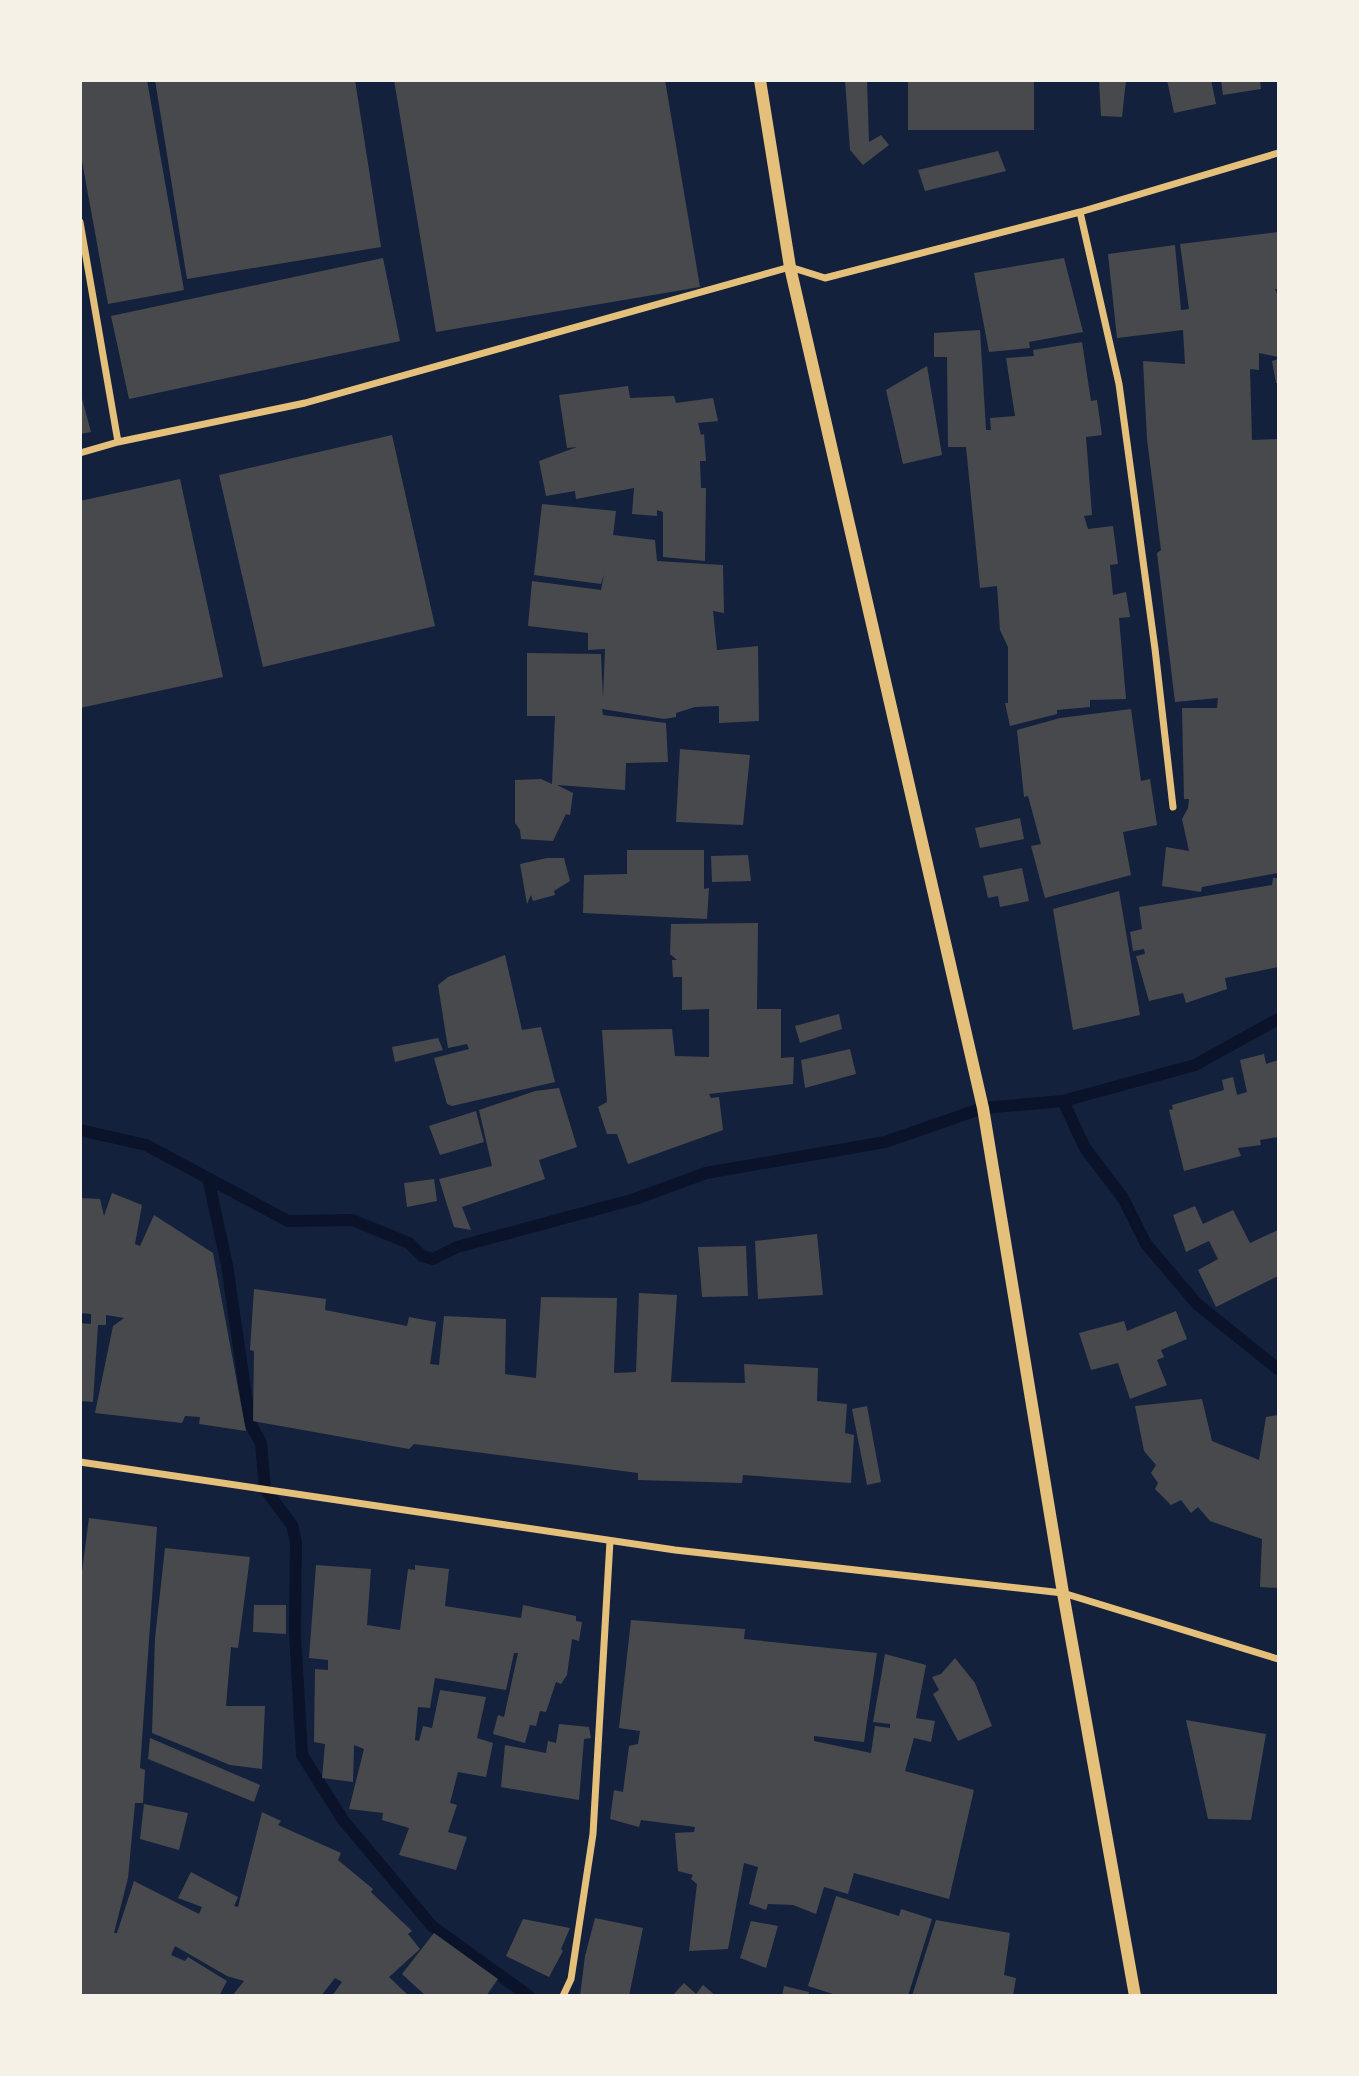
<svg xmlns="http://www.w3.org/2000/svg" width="1359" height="2076" viewBox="0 0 1359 2076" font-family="Karla,sans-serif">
<rect width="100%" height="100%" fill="#14213d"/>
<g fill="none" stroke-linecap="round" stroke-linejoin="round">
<path stroke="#0b132b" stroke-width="12" d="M1063 1101 1085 1148 1123 1198 1146 1244 1197 1304 1278 1369
M80 1130 146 1145 288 1221 352 1220 409 1243 422 1256 433 1259 457 1247 635 1199 706 1173 885 1142 983 1108 1063 1101 1195 1065 1278 1019
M208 1178 227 1265 250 1423 261 1443 265 1489 292 1525 296 1542 295 1633 302 1755 343 1820 432 1926 529 1996"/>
</g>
<path fill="#48494c" d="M80 80H147L184 290 108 304 80 150Z
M155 80H355L381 247 187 279Z
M394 80H665L700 287 436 332Z
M845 80H867L869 142 881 135 889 145 863 165 850 150Z
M908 80H1034V130H908Z
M1099 80H1126L1122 117 1101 116Z
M1167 80H1211L1216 104 1174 113Z
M1221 80H1260L1261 89 1223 95Z
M998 151 1006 171 925 191 918 170Z
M1278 232V289H1275L1278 296V357L1259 353V370L1250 369 1252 440 1278 439V873L1202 887 1201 892 1162 886 1166 847 1189 851 1182 819 1188 808 1189 799H1184L1182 708H1217L1218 698 1175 702 1157 553 1161 550 1147 439 1143 361 1185 364 1183 330 1117 338 1108 254 1175 245 1181 310 1189 309 1180 244Z
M383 258 400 341 129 399 111 316Z
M1064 258 1083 332 1029 342 1030 348 989 352 974 273Z
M980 330 986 430H991L990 418 1015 416 1006 358 1034 356 1033 350 1082 342 1091 401 1097 400 1102 435 1086 437 1092 515 1084 516 1088 529 1113 526 1118 564 1110 565 1113 595 1126 592 1130 617 1119 618 1126 699 1090 700V707L1057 710V714L1010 726 1005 703H1008V647L1000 630 997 586 980 588 966 447H948L947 357H934V333Z
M1278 359V383H1276L1272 361Z
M927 366 942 455 903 464 886 390Z
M628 386 630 398 674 396 676 403 713 398 718 421 698 423 701 435 704 434 706 461H700L701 488H706L705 561 663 557V512L657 510V516L632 514 634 488 576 499 575 491 546 496 539 461 577 447 567 448 559 395Z
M80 391 91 432 80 434Z
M392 435 435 626 263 667 219 475Z
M180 479 223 677 80 708V501Z
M542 504 616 511 613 535 655 540 657 561 723 565 724 613 713 611 717 650 758 646 759 721 719 723V706L695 707 676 713V717L664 719 602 709 603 715 666 723 668 762 626 763 625 790 557 785 573 793 570 815 566 814 553 841 521 839 520 830 515 823V780L541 779 552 784 555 716H527V653L601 654 603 698 605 649 588 650V633L528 626 532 581 601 590 604 574 601 584 534 575Z
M1131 709 1141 781 1150 779 1157 825 1123 832 1131 875 1045 898 1031 846 1041 844 1028 796 1024 797 1017 730 1060 718Z
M680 749 750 755 743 825 676 822Z
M1020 818 1024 839 980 848 975 828Z
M627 850H704V889L709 888 707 919 583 913 584 875 627 874Z
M748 855 751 881 712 882 711 856Z
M547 858H564L570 881 554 891 555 895 533 901 531 895 527 904 520 864Z
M1022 868 1029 901 1000 907 998 896 988 898 983 876Z
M1273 878H1278V967L1225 978 1227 989 1186 1003 1183 993 1149 1001 1136 956 1145 954 1144 949 1133 951 1130 932 1142 929 1139 907 1272 885Z
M1119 891 1140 1015 1073 1030 1053 909Z
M758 923 757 1009H781V1058L794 1057 793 1084 709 1094 711 1098 719 1097 723 1130 628 1164 617 1134H607L598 1107 607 1102 602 1030 672 1029 675 1056 709 1057V1009L682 1010V977H673L672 960H677L670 954 671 924Z
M505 955 522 1030 541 1027 555 1082 452 1106 447 1104 434 1058 469 1049 467 1044 448 1048 438 985 448 977Z
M839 1014 842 1029 800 1043 795 1026Z
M438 1038 443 1050 395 1062 392 1047Z
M850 1049 856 1074 805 1088 801 1060Z
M1264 1054 1266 1064 1278 1060V1137L1260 1140 1261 1145 1238 1148 1241 1156 1184 1171 1169 1110 1173 1109 1172 1105 1224 1090 1222 1080 1233 1077 1237 1095 1247 1092 1240 1060Z
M559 1088 577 1147 539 1160 545 1179 462 1207 471 1230 454 1227 439 1179 492 1166 479 1110 535 1091Z
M476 1111 484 1142 440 1155 429 1126Z
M434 1179 437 1201 407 1207 404 1183Z
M112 1193 142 1205 135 1244 140 1246 154 1215 213 1253 246 1431 199 1424 200 1417 185 1416 182 1423 95 1413 113 1326 124 1318 106 1315V1325H98L93 1402 80 1401V1323L91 1324V1314L80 1313V1198L100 1199 104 1216Z
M1195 1206 1203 1224 1233 1210 1250 1243 1278 1230V1276L1216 1307 1198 1270 1218 1259 1209 1241 1186 1252 1173 1215Z
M817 1234 823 1295 758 1299 755 1241Z
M746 1246 748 1296 702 1297 698 1247Z
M254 1289 326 1299 325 1310 407 1326 409 1317 436 1322 430 1364 439 1365 444 1316 506 1319 505 1374 536 1378 541 1297 617 1298 614 1373 636 1372 639 1293 677 1295 671 1382 745 1383 744 1364 818 1368 817 1401 847 1404 845 1433 854 1435 851 1483 743 1475 742 1483 638 1480V1473L414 1444 409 1449 253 1421 254 1351 250 1350Z
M1176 1311 1187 1339 1161 1350 1164 1357 1157 1360 1167 1385 1130 1399 1118 1363 1091 1370 1079 1333 1124 1321 1127 1331Z
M1202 1399 1212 1441 1259 1460 1266 1417 1278 1415V1588L1260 1587 1262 1539 1210 1521 1198 1507 1191 1513 1181 1500 1171 1505 1155 1489 1158 1483 1151 1473 1156 1465 1144 1451 1135 1406Z
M867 1406 881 1482 867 1485 852 1409Z
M89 1518 157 1527 140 1768 145 1770 143 1803H135L128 1878 114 1933H117L134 1881 199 1914 202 1907 178 1898 191 1872 238 1897 234 1906 238 1907 262 1812 281 1821 278 1825 341 1853 338 1860 373 1889 371 1892 412 1931 408 1934 420 1949 389 1977 409 1996H332L342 1982 335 1978 321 1996H232L244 1981 227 1976 175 1946 171 1955 185 1961 188 1957 227 1981 219 1996H80V1586Z
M165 1548 250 1557 238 1648 231 1647 226 1706H265L262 1769 230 1765 152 1733 155 1638Z
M316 1565 371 1569 367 1625 400 1630 408 1569 415 1570V1565L449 1569 445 1606 521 1618 523 1605 576 1616V1621L582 1622 579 1641 572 1639 567 1675 561 1684 556 1682 546 1712 540 1711 536 1726 530 1725 525 1743 493 1734 498 1715 504 1717 518 1653H514L506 1690 435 1678 430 1708 418 1707 415 1740 419 1741 423 1726 432 1728 440 1690 486 1697 477 1738 493 1743 486 1777 458 1772 450 1803 457 1805 448 1832 467 1837 456 1870 399 1855 409 1828 382 1820 383 1813 349 1809 364 1749 354 1745 353 1782 322 1778 325 1744 314 1742 315 1669 328 1670V1660L309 1658Z
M254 1605H286V1634L253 1632Z
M631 1620 745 1629 744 1639 877 1653 864 1742 814 1736V1741L871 1753 875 1726 890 1728V1724L873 1722 885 1654 926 1665 916 1718 935 1721 931 1742 914 1738 905 1771 974 1790 949 1899 854 1873 848 1894 824 1887 816 1914 793 1905 768 1904 766 1910 749 1904 758 1867 744 1863 728 1949 689 1951 697 1884 691 1879 693 1875 678 1871 675 1833 694 1832 695 1827 641 1820 639 1827 610 1819 614 1790 623 1792 629 1746 638 1744 640 1731 619 1728Z
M955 1658 975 1683 992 1726 958 1741 933 1694 939 1690 932 1677 941 1674Z
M1186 1720 1266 1734 1251 1820 1208 1819Z
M559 1724 589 1727 591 1738 584 1739 579 1800 501 1787 505 1745 546 1753 548 1741 556 1743Z
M150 1738 260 1785 254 1802 148 1759Z
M144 1804 188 1813 179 1850 140 1839Z
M836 1896 899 1916 901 1909 932 1919 908 1996H839L808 1986Z
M595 1918 643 1928 629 1996H580L585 1956Z
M523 1919 570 1928 561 1949 563 1951 549 1977 506 1956Z
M936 1920 1010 1933 1004 1975 1016 1978 1013 1996H912Z
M751 1921 778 1926 766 1968 740 1958Z
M434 1933 498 1979 486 1996H426L402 1974Z
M684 1983 696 1994 703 1985 716 1996H672Z
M784 1986 809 1992 808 1996H782Z"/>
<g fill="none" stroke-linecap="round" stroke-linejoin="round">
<path stroke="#e5c07b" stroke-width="7" d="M1080 212 1119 384 1155 649 1173 807
M80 222 118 442
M80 453 118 442 305 403 790 267 825 278 1080 212 1278 153
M80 1462 675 1550 1063 1593 1278 1659
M563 1996 571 1979 593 1834 610 1541"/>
<path stroke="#e5c07b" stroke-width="12" d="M760 80 790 267 983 1108 1063 1593 1135 1996"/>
</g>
<rect width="1359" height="2076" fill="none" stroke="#f6f1e7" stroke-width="164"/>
</svg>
